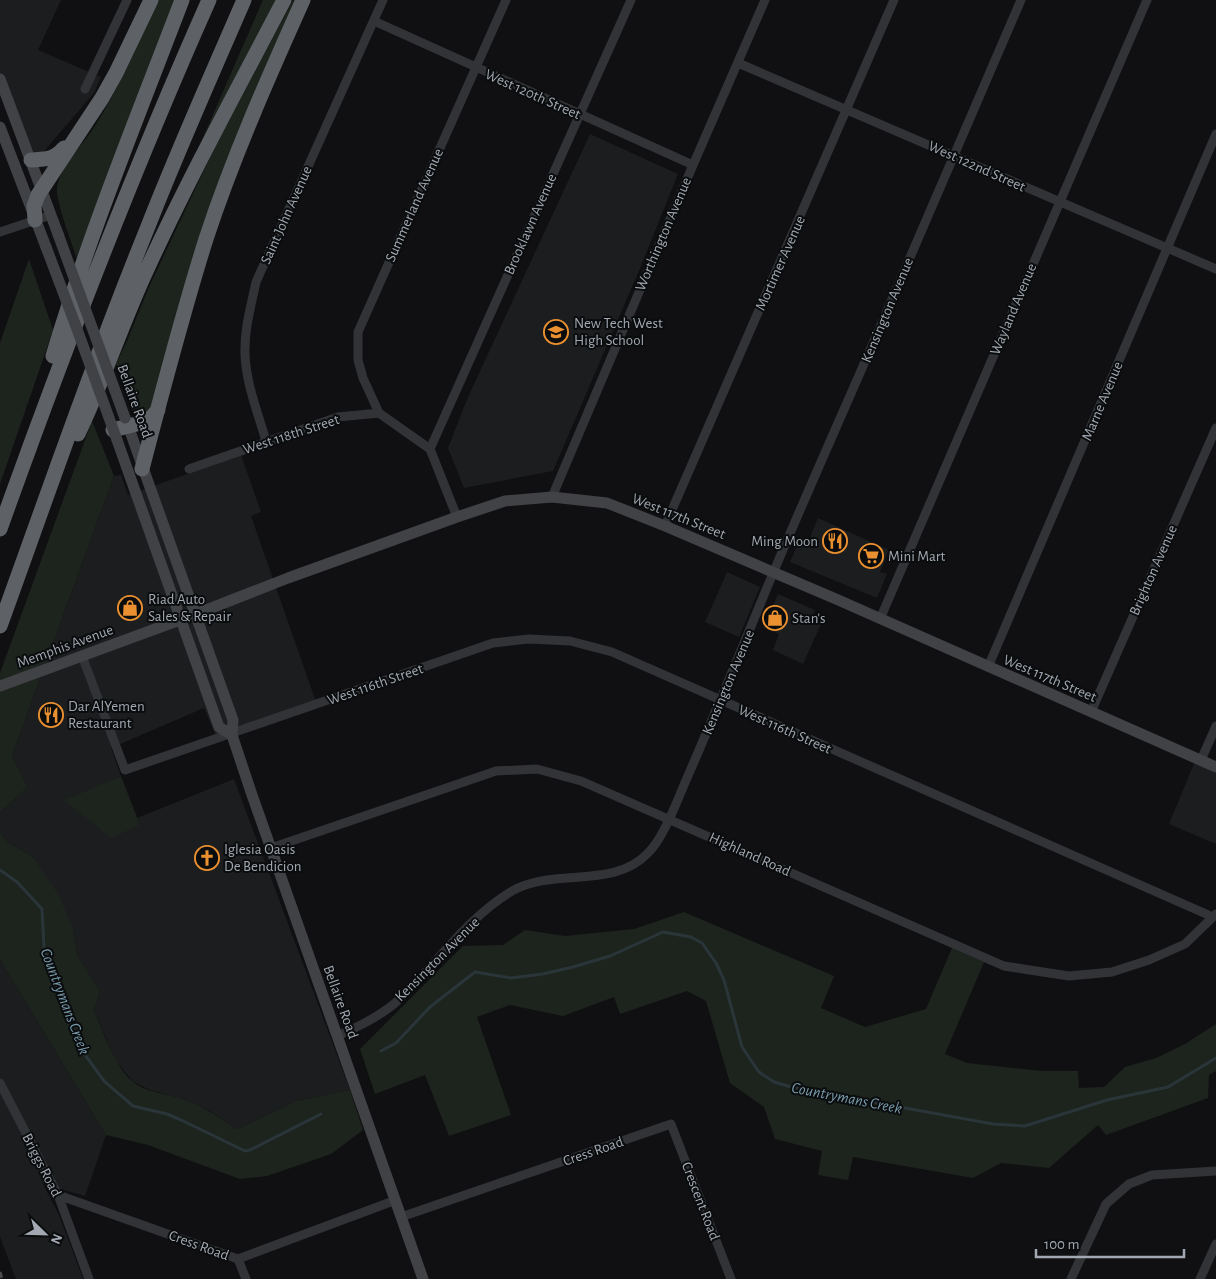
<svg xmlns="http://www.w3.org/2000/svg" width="1216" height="1279" viewBox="0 0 1216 1279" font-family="'Alegreya Sans',sans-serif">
<rect width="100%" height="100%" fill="#101012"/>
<path fill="#1c1d1f" d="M0 0H61L38 50 101 77 94 93 28 170 0 91Z
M590 134 678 174 641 266 553 471 464 488 448 448 468 397Z
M241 455 261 512 251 516 316 702 216 736 204 708 111 748 121 776 65 800 140 825 137 818 234 779 350 1090 296 1101 237 1129 208 1110 184 1099 150 1090 132 1081 115 1059 94 1010 100 991 78 957 73 929 33 857 8 842 0 832V812L28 787 12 756 114 476 121 475 128 495Z
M818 518 889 550 880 572 887 574 877 598 790 562 801 537 809 540Z
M727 572 760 587 739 637 705 622Z
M778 594 815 610 813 616 821 624 803 664 773 650 779 634 763 627Z
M1198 754 1216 762V844L1169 824Z
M0 960 106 1135 85 1196 43 1184 59 1215 83 1279H16L0 1237Z"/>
<path fill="#1d241d" d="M157 0H175L77 260C73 245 55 200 57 187 60 168 84 143 95 126 120 86 138 43 157 0Z
M263 0H279L205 143 201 142Z
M293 0H298L149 414 139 416 133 412 116 364 127 341 149 287 216 145Z
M29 259 53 330 0 484V343Z
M92 421 114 476 12 756 28 787 0 812V673Z
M121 776 140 825 111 838 64 800Z
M0 832 8 842 33 857 59 895 73 929 78 957 100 991 94 1010C102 1029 116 1068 132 1081 145 1093 167 1093 183 1099 203 1106 220 1118 237 1129L296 1101 350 1090 363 1130 331 1154 267 1176 240 1179 148 1145 106 1135 0 960Z
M684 912 834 976 821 1008 865 1027 926 1009 952 948 984 962 945 1054 967 1063 1042 1071H1078L1079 1088 1104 1087 1125 1067 1156 1058 1185 1044 1216 1024V1071L1209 1075 1208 1098 1106 1135 1098 1125 1049 1168 1001 1163 973 1178 853 1157 848 1180 818 1175 822 1151 775 1139 764 1107 730 1083 706 1001 687 991 620 1014 614 997 563 1016 510 1005 477 1017 511 1115 449 1136 425 1075 375 1094 360 1049 463 946 503 945 525 930 565 936 634 929Z"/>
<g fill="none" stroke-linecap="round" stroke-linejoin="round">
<path stroke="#2a353a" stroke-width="3" d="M0 870 17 882 42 909 44 948 64 1007 83 1052 104 1081 133 1106 167 1114 181 1120 245 1151 250 1150 321 1114
M381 1051 396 1043 430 1007 475 972 511 978 543 974 573 967 610 956 663 932 691 937 702 943 716 963 724 980 742 1047 759 1072 774 1082 795 1088 993 1124 1025 1126 1107 1100 1168 1087 1216 1058"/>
<path stroke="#313336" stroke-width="9" d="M374 21 693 165
M738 63 1216 269
M85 89 127 0
M0 232 51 215
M379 413 363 378 358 360V332L506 0
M266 441C258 413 246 384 245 354 244 330 251 306 256 282L383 0
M430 449 631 0
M189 469 338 417 379 413 430 449 457 517
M552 497 693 165 765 0
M665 526 894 0
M880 619 1147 0
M82 656 125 770 493 643 529 639 570 641 612 652 1213 917
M988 667 1216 134
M1091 712 1216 428
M1201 760 1216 726
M271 848 496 771 537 769 581 781 1004 966 1069 976 1112 972 1149 960 1185 944 1216 914
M337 1036C356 1028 378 1017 394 1004 434 968 465 919 512 891 554 867 613 890 648 853 664 838 678 798 687 778 714 716 740 653 766 590 796 518 828 446 860 373 914 249 967 125 1021 0
M0 1083 58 1195 89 1279
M58 1195 238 1259 396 1200
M401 1217 671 1124 731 1279
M238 1259 246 1279
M1071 1279 1106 1204 1129 1184 1152 1175 1216 1171
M1200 1279 1216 1244"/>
<path stroke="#404246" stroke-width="11" d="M0 79 58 234
M0 127 46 247
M126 420 233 720 232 735 251 792 423 1279
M117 440 219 727 232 735
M0 686 196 614 288 578 457 517 505 501 552 497 607 503 665 526 836 599 1216 767"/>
<path stroke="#5e6267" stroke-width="15" d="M31 160C47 159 53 160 64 148
M35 220 34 206 38 195 102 98 116 73 151 0
M53 356C89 235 137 118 182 0
M113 430 148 421 158 410
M78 434C104 380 122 322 148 267 190 176 238 88 284 0
M142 469C162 392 182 315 206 239 233 157 268 78 303 0
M0 529C64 350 132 173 209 0
M0 626C48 493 94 360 147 229 177 152 211 76 244 0"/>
<path stroke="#494b4f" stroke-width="3" stroke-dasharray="6 5" stroke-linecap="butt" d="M0 1272 2 1279"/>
<path stroke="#404246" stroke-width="11" d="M58 234 125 418
M46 247 77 329 117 440"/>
</g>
<defs>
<symbol id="school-ring" viewBox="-11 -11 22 22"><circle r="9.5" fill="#0b0c0d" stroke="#ea9030" stroke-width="1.5"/><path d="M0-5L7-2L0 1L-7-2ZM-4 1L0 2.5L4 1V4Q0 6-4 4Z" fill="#ea9030"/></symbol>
<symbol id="restaurant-ring" viewBox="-11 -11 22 22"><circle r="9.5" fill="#0b0c0d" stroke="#ea9030" stroke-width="1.5"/><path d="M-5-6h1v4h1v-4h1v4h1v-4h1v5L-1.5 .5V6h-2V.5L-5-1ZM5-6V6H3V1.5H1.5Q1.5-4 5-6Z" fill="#ea9030"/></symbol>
<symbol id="supermarket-ring" viewBox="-11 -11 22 22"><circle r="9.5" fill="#0b0c0d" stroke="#ea9030" stroke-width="1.5"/><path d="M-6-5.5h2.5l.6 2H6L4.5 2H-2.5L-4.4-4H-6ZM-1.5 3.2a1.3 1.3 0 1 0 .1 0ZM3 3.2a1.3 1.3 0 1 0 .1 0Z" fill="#ea9030"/></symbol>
<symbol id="shop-ring" viewBox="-11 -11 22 22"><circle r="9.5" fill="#0b0c0d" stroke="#ea9030" stroke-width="1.5"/><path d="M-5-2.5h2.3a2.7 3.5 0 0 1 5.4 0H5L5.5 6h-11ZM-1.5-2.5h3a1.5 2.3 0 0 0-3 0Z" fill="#ea9030"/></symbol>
<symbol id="church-ring" viewBox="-11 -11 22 22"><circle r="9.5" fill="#0b0c0d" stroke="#ea9030" stroke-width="1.5"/><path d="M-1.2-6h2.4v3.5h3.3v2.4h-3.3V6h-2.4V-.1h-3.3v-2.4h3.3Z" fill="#ea9030"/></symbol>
</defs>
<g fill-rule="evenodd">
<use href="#school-ring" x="542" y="318" width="28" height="28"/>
<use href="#restaurant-ring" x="821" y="527" width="28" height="28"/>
<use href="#supermarket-ring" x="857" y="542" width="28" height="28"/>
<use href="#shop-ring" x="116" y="594" width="28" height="28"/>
<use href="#shop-ring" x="761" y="604" width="28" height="28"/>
<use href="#restaurant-ring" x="37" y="701" width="28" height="28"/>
<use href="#church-ring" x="193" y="844" width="28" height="28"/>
</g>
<g text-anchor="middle" stroke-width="4" stroke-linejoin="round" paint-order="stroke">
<g font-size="15" fill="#a2a9b2" stroke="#0b0c0d">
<text transform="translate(533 94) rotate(24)" y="5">West 120th Street</text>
<text transform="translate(977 166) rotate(24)" y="5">West 122nd Street</text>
<text transform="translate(414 205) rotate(-66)" y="5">Summerland Avenue</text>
<text transform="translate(286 215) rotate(-66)" y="5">Saint John Avenue</text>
<text transform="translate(530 224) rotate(-66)" y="5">Brooklawn Avenue</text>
<text transform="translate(663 234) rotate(-67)" y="5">Worthington Avenue</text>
<text transform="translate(780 263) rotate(-66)" y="5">Mortimer Avenue</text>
<text transform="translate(1013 309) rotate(-67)" y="5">Wayland Avenue</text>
<text transform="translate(887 310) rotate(-67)" y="5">Kensington Avenue</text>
<text transform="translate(135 401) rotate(70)" y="5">Bellaire Road</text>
<text transform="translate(1102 401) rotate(-67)" y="5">Marne Avenue</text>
<text transform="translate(291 434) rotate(-18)" y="5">West 118th Street</text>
<text transform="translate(679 516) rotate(22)" y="5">West 117th Street</text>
<text transform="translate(1153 570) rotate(-66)" y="5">Brighton Avenue</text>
<text transform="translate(65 646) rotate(-20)" y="5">Memphis Avenue</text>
<text transform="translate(1050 678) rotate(23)" y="5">West 117th Street</text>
<text transform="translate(728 682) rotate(-67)" y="5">Kensington Avenue</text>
<text transform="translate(375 684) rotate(-19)" y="5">West 116th Street</text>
<text transform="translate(785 729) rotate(24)" y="5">West 116th Street</text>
<text transform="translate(750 854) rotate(24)" y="5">Highland Road</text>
<text transform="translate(437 959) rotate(-45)" y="5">Kensington Avenue</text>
<text transform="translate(341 1002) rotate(70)" y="5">Bellaire Road</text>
<text transform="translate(593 1151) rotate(-19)" y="5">Cress Road</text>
<text transform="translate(42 1165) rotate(63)" y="5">Briggs Road</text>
<text transform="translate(701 1201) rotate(69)" y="5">Crescent Road</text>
<text transform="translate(199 1245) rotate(20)" y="5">Cress Road</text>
</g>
<g font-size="15" fill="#a2a9b2" stroke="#0b0c0d" text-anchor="start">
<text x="574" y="328">New Tech West<tspan x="574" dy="17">High School</tspan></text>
<text x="818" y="546" text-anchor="end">Ming Moon</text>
<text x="888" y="561">Mini Mart</text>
<text x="148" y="604">Riad Auto<tspan x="148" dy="17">Sales &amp; Repair</tspan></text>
<text x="792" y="623">Stan's</text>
<text x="68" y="711">Dar AlYemen<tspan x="68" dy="17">Restaurant</tspan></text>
<text x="224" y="854">Iglesia Oasis<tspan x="224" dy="17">De Bendicion</tspan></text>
</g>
<g font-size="16" font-style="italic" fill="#799cad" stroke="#0b0c0d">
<text transform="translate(66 1001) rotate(69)" y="6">Countrymans Creek</text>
<text transform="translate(847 1097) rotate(11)" y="6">Countrymans Creek</text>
</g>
</g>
<g transform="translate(45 1234) rotate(113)" stroke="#0b0c0d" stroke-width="4" paint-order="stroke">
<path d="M0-4L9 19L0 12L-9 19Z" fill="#a2a9b2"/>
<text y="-8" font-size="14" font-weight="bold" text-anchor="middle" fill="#a2a9b2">N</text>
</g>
<path d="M1036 1249v8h148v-8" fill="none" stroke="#a2a9b2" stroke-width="2.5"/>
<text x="1044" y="1249" font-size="15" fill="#a2a9b2" stroke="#0b0c0d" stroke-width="4" paint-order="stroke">100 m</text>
</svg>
